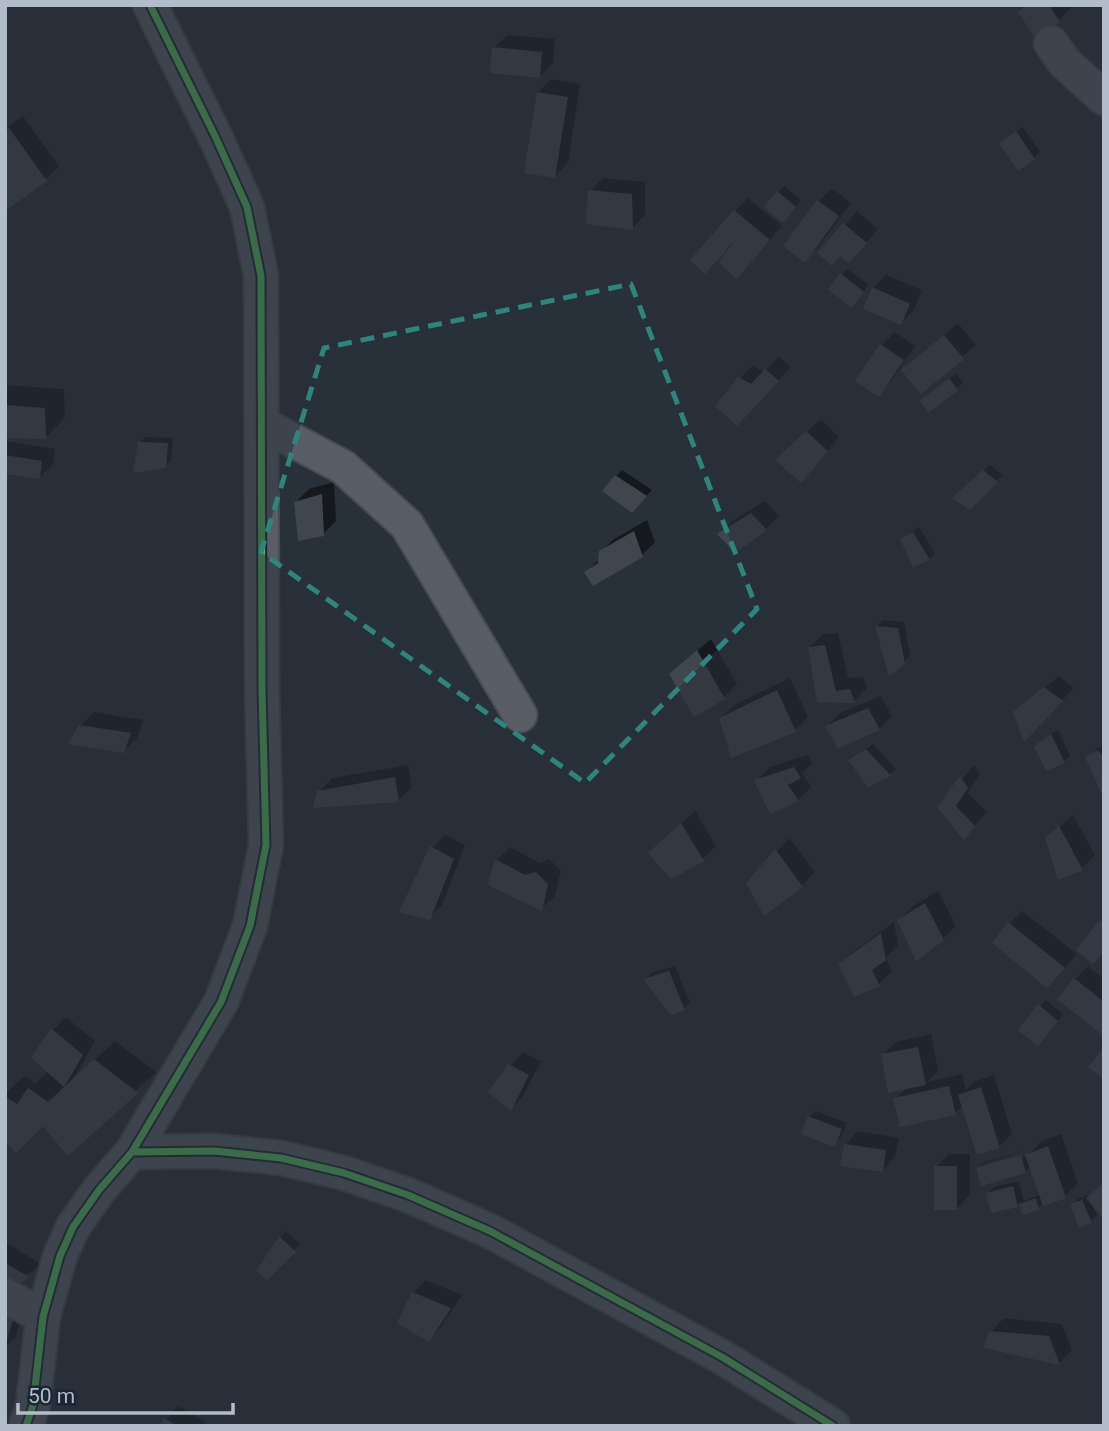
<svg xmlns="http://www.w3.org/2000/svg" width="1109" height="1431" viewBox="0 0 1109 1431" font-family="Roboto,sans-serif">
<rect width="100%" height="100%" fill="#283039"/>
<path fill="#0007" d="M1027 5H1070L1072 7 1059 20 1020 13Z
M507 35 555 39 553 63 539 77 494 48Z
M551 79 580 84 568 163 555 176 538 92Z
M23 116 59 166 46 179 8 207 5 203V129Z
M1023 127 1040 152 1034 158 1007 137Z
M603 178 645 182V215L632 228 590 191Z
M784 186 801 200 789 215 778 192Z
M832 188 851 203 818 247 805 260 819 201Z
M748 198 782 226 750 263 726 249 735 211Z
M857 211 878 229 862 248 841 254 820 253Z
M847 269 869 285 858 299 841 275Z
M886 275 922 290 914 310 901 323 873 288Z
M958 323 976 345 921 392 903 370Z
M895 332 915 346 891 381 878 394 858 380 882 345Z
M779 357 791 367 750 410 740 378 753 365 764 372Z
M956 373 963 383 930 410 922 401Z
M5 385 64 389 65 418 45 438 5 437Z
M821 419 839 437 813 468 790 447Z
M146 437 173 438 171 460 165 466 139 443Z
M5 441 55 449 53 464 40 477 5 472Z
M990 465 1003 475 969 508 954 497Z
M622 470 652 490 632 511 604 490Z
M334 482 336 521 323 534 296 502 309 489Z
M765 501 779 516 766 529 735 550 720 534 732 521Z
M647 520 655 542 642 555 586 572 600 559V552L614 539Z
M919 527 935 553 929 559 902 539Z
M883 620 904 622 910 656 890 673 877 626Z
M838 633 848 678 863 677 867 688 854 701H819L810 647 823 634Z
M711 639 737 684 724 697 685 661Z
M1059 676 1074 688 1025 739 1015 712Z
M790 678 808 717 795 730 721 718 734 705Z
M881 696 892 716 879 729 827 726 840 713Z
M94 712 143 720 137 738 124 751 80 726Z
M1058 730 1070 756 1064 762 1042 740Z
M1104 743V795L1087 758Z
M873 744 896 769 890 774 868 785 850 760Z
M807 755 813 763 802 773 811 787 798 800 771 812 757 780 770 767Z
M408 765 412 787 399 800 319 792 332 778Z
M974 765 980 774 968 793 987 812 964 838 939 807Z
M695 811 716 846 703 859 671 877 664 840Z
M1073 815 1095 855 1082 868 1059 877 1047 838Z
M445 835 465 845 442 905 429 918 432 848Z
M789 838 815 872 802 885 764 913 748 883Z
M510 847 539 863 549 859 561 870 555 896 542 908 490 884 497 860Z
M938 891 956 926 943 939 899 921 912 907Z
M1022 911 1077 954 1060 973 1009 924Z
M894 922 898 945 886 958 892 971 879 984 840 965 853 952Z
M675 966 690 1003 684 1009 645 979 651 973Z
M1088 966 1104 979V1034L1075 979Z
M1046 1000 1063 1014 1044 1038 1040 1006Z
M66 1017 95 1041 73 1080 115 1041 156 1072 68 1153 43 1123 5 1138V1094L24 1076 35 1084 48 1071 53 1030Z
M931 1034 938 1071 927 1082 962 1074 966 1090 973 1082 994 1075 1012 1134 999 1147 963 1105 955 1113 895 1099 907 1088 883 1055 896 1042Z
M523 1052 541 1061 523 1096 511 1109 510 1066Z
M816 1111 847 1123 840 1139 834 1145 810 1117Z
M858 1131 899 1138 895 1157 882 1171 845 1145Z
M1061 1134 1078 1183 1065 1196 1023 1213 1020 1202 1017 1205 988 1193 994 1187 1019 1181 1024 1201 1041 1194 1031 1166 1025 1172 978 1168 984 1162 1027 1150 983 1164V1168L1029 1155 1040 1142Z
M949 1154H970V1195L957 1208 936 1167Z
M1104 1183V1217L1092 1205 1097 1215 1091 1222 1072 1205 1078 1199 1088 1195 1089 1197Z
M286 1231 300 1244 267 1278 280 1237Z
M5 1242 41 1264 13 1287 5 1282Z
M426 1280 462 1295 441 1327 428 1340 413 1293Z
M5 1288 27 1299 16 1337 5 1347Z
M1004 1318 1062 1324 1072 1350 1059 1363 991 1332Z
M178 1406 205 1421 202 1426H161Z"/>
<path fill="#40464e" d="M1028 5H1049L1060 22 1035 38 1018 12Z
M492 47 542 52 540 78 490 73Z
M537 92 568 97 555 178 524 173Z
M9 128 47 181 8 209 5 206V131Z
M1016 131 1035 159 1018 171 999 143Z
M588 190 632 194 633 230 586 224Z
M777 191 796 207 783 223 764 207Z
M817 200 839 216 805 263 783 246Z
M734 210 770 240 737 279 718 262 736 239 705 274 690 260Z
M843 223 867 243 849 263 840 256 832 266 817 253Z
M840 273 864 292 852 308 828 289Z
M872 287 910 304 901 325 863 309Z
M944 335 964 359 921 394 901 370Z
M880 344 904 360 879 397 855 381Z
M765 369 779 381 737 426 715 406 738 377 751 384Z
M949 378 958 390 929 413 920 401Z
M5 405 45 408 46 439 5 438Z
M806 431 828 451 801 483 775 460Z
M138 442 168 443 166 468 133 473Z
M5 455 42 461 40 479 5 474Z
M983 470 998 482 970 510 952 498Z
M615 475 647 496 632 513 602 491Z
M322 494 324 536 298 541 294 502Z
M751 513 767 530 735 553 717 534Z
M634 531 643 557 593 586 584 572 598 563 599 551Z
M913 532 930 560 913 567 900 539Z
M875 626 898 628 905 664 889 676Z
M825 645 836 691 850 689 855 703 817 702 808 647Z
M697 650 725 699 694 717 669 674Z
M1044 687 1063 701 1024 742 1013 712Z
M777 690 796 732 731 758 719 718Z
M868 708 880 730 838 748 825 726Z
M79 725 131 733 124 753 68 744Z
M1051 734 1065 763 1046 771 1034 746Z
M866 749 891 776 868 787 848 760Z
M1098 750 1104 758V800L1085 757Z
M794 767 801 778 788 785 799 801 770 814 754 780Z
M960 776 968 788 956 806 975 826 964 840 937 807Z
M395 777 399 802 313 808 317 791Z
M681 823 704 861 671 879 648 853Z
M1059 826 1083 870 1058 880 1045 838Z
M430 846 454 859 430 920 399 912Z
M775 849 803 887 764 916 746 883Z
M495 859 525 875 536 872 548 884 542 911 488 885Z
M925 903 944 940 916 961 897 920Z
M1100 920 1104 923V951L1093 964 1076 950Z
M1008 922 1065 968 1047 988 992 943Z
M881 933 886 960 872 970 880 986 854 997 838 964Z
M669 971 685 1010 671 1015 643 979Z
M1074 978 1104 1002V1036L1057 999Z
M1038 1004 1058 1021 1038 1046 1018 1030Z
M51 1028 83 1055 64 1087 31 1058Z
M918 1047 926 1085 888 1093 881 1054Z
M1102 1050 1104 1052V1079L1088 1067Z
M94 1059 138 1093 68 1156 43 1126 16 1153 5 1141V1096L17 1104 28 1088 48 1102Z
M508 1064 529 1075 511 1111 488 1092Z
M949 1086 956 1115 900 1127 893 1098Z
M981 1087 1000 1148 977 1155 958 1095Z
M808 1116 842 1129 835 1147 801 1134Z
M844 1144 886 1150 883 1172 840 1166Z
M1048 1146 1066 1198 1043 1206 1025 1155Z
M1021 1155 1026 1173 981 1186 976 1168Z
M934 1166H957V1210H934Z
M1104 1183V1220L1086 1198Z
M1013 1186 1018 1207 991 1213 986 1193Z
M1036 1198 1039 1210 1022 1215 1019 1204Z
M1082 1200 1092 1223 1079 1228 1070 1204Z
M279 1236 296 1252 267 1280 256 1271Z
M5 1263 29 1277 13 1289 5 1284Z
M412 1292 451 1308 429 1342 397 1323Z
M5 1308 15 1313 6 1343H5Z
M989 1331 1049 1336 1060 1365 984 1348Z
M164 1418 178 1426H159Z"/>
<g fill="none" stroke-linecap="round" stroke-linejoin="round">
<defs>
<path id="street" d="M1051 43 1065 63 1104 98
M262 424 343 467 407 525 520 715
M132 1152 214 1151 281 1158 344 1173 408 1195 490 1231 722 1357 833 1426
M5 1295 43 1317
M26 1426 33 1405 43 1317 60 1256 73 1227 99 1190 132 1152 221 1002 250 926 266 845 262 690 261 276 247 207 215 136 150 5"/>
</defs>
<use href="#street" stroke="#454b52" stroke-width="37"/>
<use href="#street" stroke="#595e66" stroke-width="33"/>
<defs>
<path id="cycleway" d="M132 1152 214 1151 281 1158 344 1173 408 1195 490 1231 722 1357 833 1426
M26 1426 33 1405 43 1317 60 1256 73 1227 99 1190 132 1152 221 1002 250 926 266 845 262 690 261 276 247 207 215 136 150 5"/>
</defs>
<use href="#cycleway" stroke="#1b2634" stroke-width="11"/>
<use href="#cycleway" stroke="#56b35d" stroke-width="7"/>
</g>
<path d="M0 0H1109V1431H0ZM631 284 757 609 585 783 261 552 324 348Z" fill="#283039" fill-opacity=".55" fill-rule="evenodd"/>
<path fill="none" stroke="#308480" stroke-width="5" stroke-dasharray="14 9" stroke-linejoin="round" d="M631 284 757 609 585 783 261 552 324 348Z"/>
<rect width="1109" height="1431" fill="none" stroke="#b2bcca" stroke-width="14"/>
<path d="M18 1403v10h215v-10" fill="none" stroke="#b2bcca" stroke-width="3.5"/>
<text x="28" y="1403" font-size="21" fill="#b2bcca" stroke="#1b2634" stroke-width="5" paint-order="stroke">50 m</text>
</svg>
